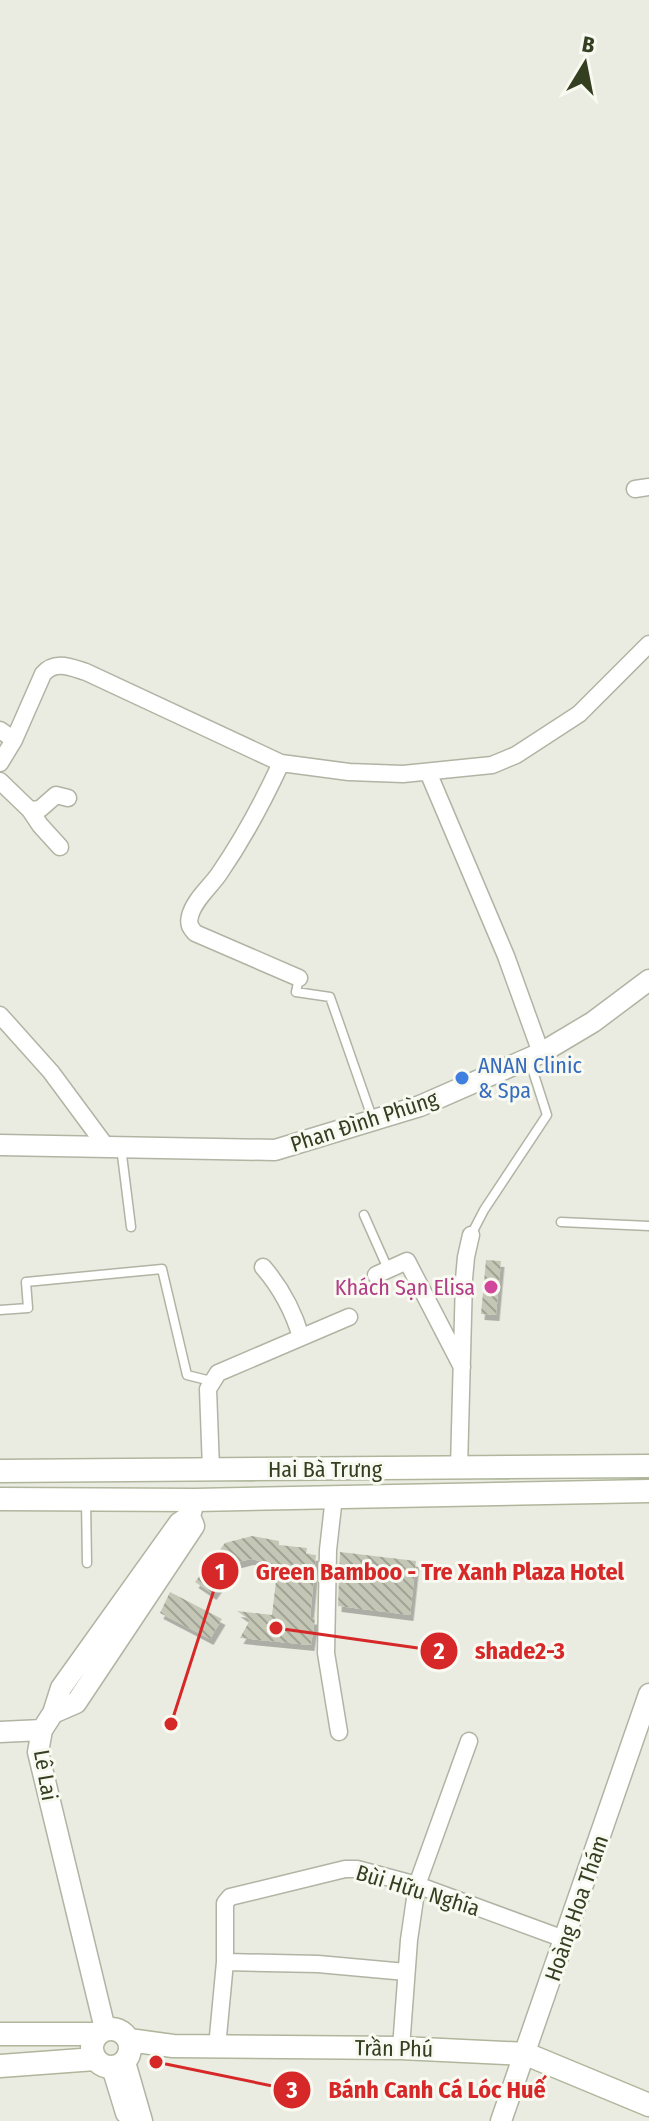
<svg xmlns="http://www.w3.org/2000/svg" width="649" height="2121" viewBox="0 0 649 2121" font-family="'Fira Sans Condensed',sans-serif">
<defs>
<pattern id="building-back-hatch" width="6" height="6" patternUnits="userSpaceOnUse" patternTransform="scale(2)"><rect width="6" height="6" fill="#c4c7b6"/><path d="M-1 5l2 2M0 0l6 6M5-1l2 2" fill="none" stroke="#a0a394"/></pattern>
<filter id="shadow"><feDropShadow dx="3.5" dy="6" stdDeviation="0" flood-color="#0004"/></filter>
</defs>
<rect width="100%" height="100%" fill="#ebece1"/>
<path fill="url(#building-back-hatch)" filter="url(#shadow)" d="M486 1260 501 1261 496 1315 481 1314Z
M252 1536 279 1541V1545L307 1548 306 1554 316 1555 310 1618 315 1619 311 1645 240 1638 250 1620 237 1611 272 1615 278 1564 250 1559 235 1563 213 1594 195 1582 225 1543Z
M340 1552 416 1561 410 1615 338 1606Z
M170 1592 222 1619 210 1639 160 1613Z"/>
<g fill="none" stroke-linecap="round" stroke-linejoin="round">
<defs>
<path id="service" d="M299 978 296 992 330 997 373 1120
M121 1147 131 1227
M364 1215 388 1269
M561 1222 649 1226
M471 1235 484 1210 547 1115 529 1059
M0 1310 28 1308 26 1282 162 1269 187 1375 211 1381
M86 1500 87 1563"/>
<path id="minor" d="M635 489 649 487
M0 730 14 740
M0 763 14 740 43 674C55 660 70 667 86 672L281 763 349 772 403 774 492 765 516 755 579 714 649 644
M281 763C263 802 243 839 219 874 210 887 194 900 190 916 188 924 190 927 195 933L299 978
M428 772 506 956 541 1053
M0 781 30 810 40 809 56 795 68 798
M30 810 40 825 60 847
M0 1015 51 1072 105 1145
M263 1267C282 1289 293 1310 301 1337
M376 1275 407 1261 462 1367
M459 1468 464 1279 466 1257 471 1235
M211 1469 208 1389 218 1373 349 1317
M334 1497 328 1550 326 1653 339 1732
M225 1962 318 1964 406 1972
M217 2047 225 1962V1903L230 1897 345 1869H357L417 1885 564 1939
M401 2048 409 1940 417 1885 469 1741"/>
<path id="tertiary" d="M0 1145 275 1150 420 1106 541 1053 593 1022 649 980
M53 1713 76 1703 194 1526 190 1516 192 1509
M0 1732 42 1730
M105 2029 38 1752 42 1730 53 1713 61 1688 179 1523 190 1516
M125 2062 142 2121
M112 2067 126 2113
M501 2121 649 1694"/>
<path id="secondary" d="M0 1471 649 1466
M0 1499 195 1500 649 1491
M92 2048a19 19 0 1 1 38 0a19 19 0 1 1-38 0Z
M0 2034H97
M129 2040 173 2046 401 2048 526 2054 649 2105
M0 2066 95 2059"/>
</defs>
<use href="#service" stroke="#b0b4a3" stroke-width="11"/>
<use href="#minor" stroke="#b0b4a3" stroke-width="19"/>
<use href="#tertiary" stroke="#b0b4a3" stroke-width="23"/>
<use href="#secondary" stroke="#afb69b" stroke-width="25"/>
<use href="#service" stroke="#fff" stroke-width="8"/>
<use href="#minor" stroke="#fff" stroke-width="16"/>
<use href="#tertiary" stroke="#fff" stroke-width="20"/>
<use href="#secondary" stroke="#fff" stroke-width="22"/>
</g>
<circle fill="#3f7fe0" stroke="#f8f9f1" stroke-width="3" cx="462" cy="1078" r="8"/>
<circle fill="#d1479c" stroke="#f8f9f1" stroke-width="3" cx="491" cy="1287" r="8"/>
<g text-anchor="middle" stroke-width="6" stroke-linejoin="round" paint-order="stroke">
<g font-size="22" fill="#366cbe" stroke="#f8f9f1" text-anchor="start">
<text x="478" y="1073">ANAN Clinic<tspan x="478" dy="25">&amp; Spa</tspan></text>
</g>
<g font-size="22" fill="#343e20" stroke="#f8f9f1">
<text transform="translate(364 1121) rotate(-18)" y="8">Phan Đình Phùng</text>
<text x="325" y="1477">Hai Bà Trưng</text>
<text transform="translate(46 1775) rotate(80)" y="8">Lê Lai</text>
<text transform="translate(418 1890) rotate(17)" y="8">Bùi Hữu Nghĩa</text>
<text transform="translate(576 1908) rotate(-71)" y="8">Hoàng Hoa Thám</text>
<text transform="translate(394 2048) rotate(1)" y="8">Trần Phú</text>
</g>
<g font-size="22" fill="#b23c85" stroke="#f8f9f1" text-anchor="end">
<text x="475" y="1295">Khách Sạn Elisa</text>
</g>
</g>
<path fill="none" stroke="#d62828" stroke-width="3" d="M171 1724L220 1571M276 1628L439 1651M156 2062L292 2090"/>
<g fill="#d62828" stroke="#f8f9f1" stroke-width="3">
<circle cx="171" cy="1724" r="8"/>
<circle cx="276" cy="1628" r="8"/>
<circle cx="156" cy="2062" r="8"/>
<circle cx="220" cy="1571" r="20"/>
<circle cx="439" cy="1651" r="20"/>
<circle cx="292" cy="2090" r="20"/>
</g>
<g font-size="24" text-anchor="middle" font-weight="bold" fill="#fff">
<text x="220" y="1580">1</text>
<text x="439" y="1659">2</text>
<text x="292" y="2098">3</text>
</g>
<g font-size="24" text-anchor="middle" font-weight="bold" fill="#d62828" stroke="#f8f9f1" stroke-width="6" stroke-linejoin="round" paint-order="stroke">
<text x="440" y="1580">Green Bamboo - Tre Xanh Plaza Hotel</text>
<text x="520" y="1659">shade2-3</text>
<text x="437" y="2098">Bánh Canh Cá Lóc Huế</text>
</g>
<g transform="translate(585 64) rotate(10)" stroke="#f8f9f1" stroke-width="6" paint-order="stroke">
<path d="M0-6L14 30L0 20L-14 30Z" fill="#343e20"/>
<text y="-12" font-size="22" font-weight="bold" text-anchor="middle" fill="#343e20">B</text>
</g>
</svg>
